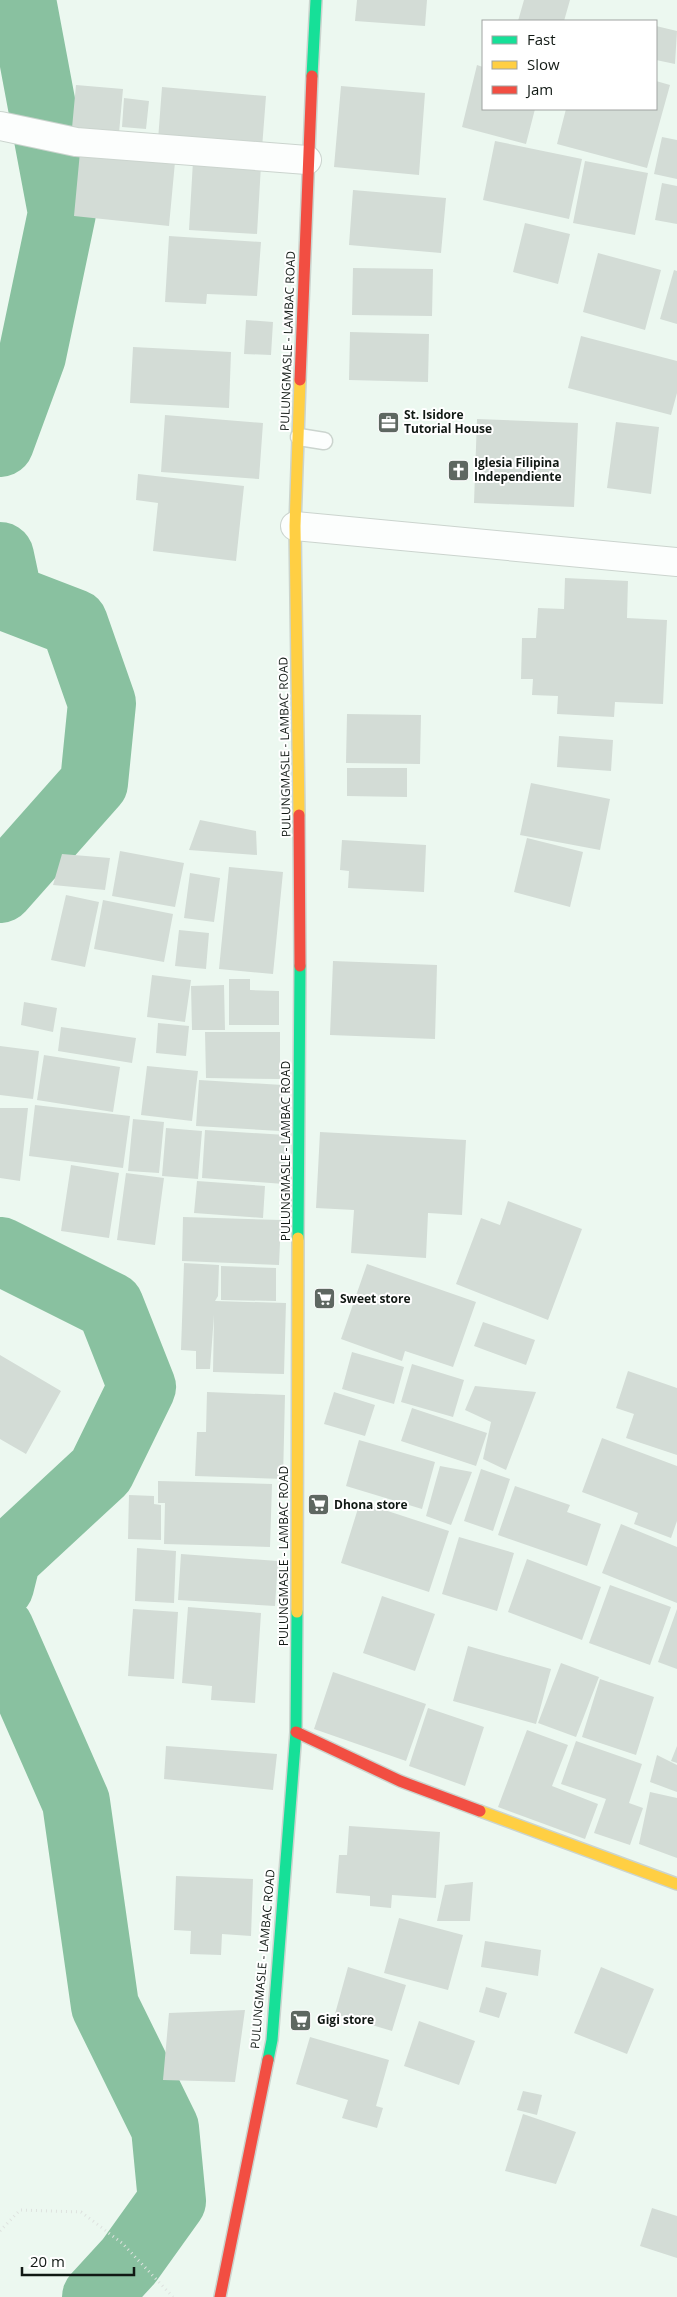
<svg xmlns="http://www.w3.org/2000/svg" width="677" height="2297" viewBox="0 0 677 2297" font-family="'Open Sans',sans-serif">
<rect width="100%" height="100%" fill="#ecf8f0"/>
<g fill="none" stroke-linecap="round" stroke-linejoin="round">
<path stroke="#89c1a0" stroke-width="68" d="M0 443 32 356 62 213 22 0
M0 556 9 598 74 623 102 703 94 783 0 889
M0 1251 110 1306 142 1387 101 1471 7 1558 0 1586
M0 1629 76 1802 105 2006 165 2128 172 2201 129 2261 96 2297"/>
</g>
<path fill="#d3dcd6" d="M357 0H427L425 26 355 21Z
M524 0H570L564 21H518Z
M656 26 677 31 675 64 656 60Z
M477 65 483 67V109H535L526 144 462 127Z
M656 81 670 85 647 168 557 144 566 109H656Z
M76 85 123 89 119 133 72 128Z
M341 86 425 93 419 175 334 167Z
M162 87 266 96 262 148 158 140Z
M124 98 149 101 146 129 122 127Z
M662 137 677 140V179L654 174Z
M495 141 582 159 569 219 483 200Z
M80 152 175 162 169 226 74 216Z
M193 161 261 165 257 234 189 230Z
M585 161 648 173 635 235 573 223Z
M662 183 677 186V224L655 220Z
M353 190 446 198 441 253 349 245Z
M525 223 570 234 558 284 513 272Z
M169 236 261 242 257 296 207 294 206 304 165 302Z
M598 253 661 270 645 330 583 312Z
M353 268 433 269 432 316 352 315Z
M674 270 677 271V324L660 319Z
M246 320 273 322 271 355 244 354Z
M350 332 429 334 428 382 349 380Z
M581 336 677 361V393L671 415 568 388Z
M133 347 231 352 229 408 130 403Z
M165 415 263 423 259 479 161 472Z
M477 419 578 423 574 507 474 503Z
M616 422 659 427 651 494 607 488Z
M138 474 244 486 236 561 153 551 158 503 136 500Z
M565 578 628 581 627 618 667 620 663 704 615 702 614 717 557 714 558 696 532 695 533 679H521L522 638H536L538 608 564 609Z
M347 714 421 715 420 764 346 763Z
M559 736 613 740 611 771 557 767Z
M347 768H407V797L347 796Z
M531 783 610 799 600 850 520 835Z
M200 820 256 831 257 855 189 850Z
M527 838 583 852 570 907 514 892Z
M342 840 426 845 424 892 348 888 349 871 340 870Z
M120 851 184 863 175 907 112 896Z
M62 854 110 858 105 890 53 885Z
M229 867 283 872 273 974 219 969Z
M190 873 220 878 214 922 184 918Z
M66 895 99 902 85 967 51 960Z
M103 900 173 914 164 962 94 949Z
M179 930 209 933 206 969 175 966Z
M333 961 437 965 435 1039 330 1035Z
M152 975 191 980 185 1022 147 1017Z
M229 979H250V990L279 991V1025H229Z
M224 985 225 1030H192L191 986Z
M24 1002 57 1008 53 1032 21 1025Z
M158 1023 189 1026 186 1056 156 1053Z
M61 1027 136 1038 132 1063 58 1051Z
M205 1032H280V1079L206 1078Z
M0 1046 39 1051 33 1099 0 1095Z
M44 1055 120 1067 113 1112 37 1100Z
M147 1066 198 1071 192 1121 141 1115Z
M199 1080 283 1085 280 1131 196 1126Z
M35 1105 130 1116 123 1168 29 1156Z
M0 1108H28L20 1181 0 1178Z
M133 1119 164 1122 159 1173 128 1171Z
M166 1128 202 1131 198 1179 162 1176Z
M205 1130 286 1135 284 1184 202 1178Z
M320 1132 466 1140 462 1215 428 1213 426 1258 351 1253 354 1210 316 1208Z
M71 1165 119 1173 109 1238 61 1231Z
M126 1173 164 1178 155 1245 117 1240Z
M197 1181 265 1186 263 1218 194 1213Z
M508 1201 582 1229 548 1320 456 1284 481 1218 500 1225Z
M183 1217 281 1220 279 1265 182 1261Z
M184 1263 219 1265 218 1296 215 1301 286 1303 284 1374 213 1372 214 1315 210 1369H196V1351L181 1350Z
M367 1264 476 1302 453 1367 405 1351 402 1361 341 1339Z
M221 1266 276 1268V1301L221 1300Z
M483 1322 535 1340 526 1365 474 1346Z
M352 1352 404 1367 394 1404 342 1389Z
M0 1355 61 1391 26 1454 0 1439Z
M412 1364 464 1380 453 1417 401 1402Z
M628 1371 677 1388V1455L626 1438 634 1414 616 1408Z
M475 1386 536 1392 506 1470 483 1459 491 1422 465 1410Z
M207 1392 285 1395 283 1479 195 1476 197 1432H206Z
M334 1392 375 1405 365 1436 324 1424Z
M412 1408 487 1433 476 1466 401 1441Z
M602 1438 677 1466V1521L671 1538 634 1524 638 1513 582 1492Z
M359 1440 435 1462 422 1509 346 1486Z
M440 1466 472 1472 451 1525 426 1516Z
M481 1469 510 1479 493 1531 464 1521Z
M158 1481 272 1484 270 1547 164 1544 165 1503H158Z
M515 1486 570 1505 567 1512 601 1524 587 1566 498 1535Z
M129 1495 154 1496V1504L161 1505V1540L128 1539Z
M360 1502 449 1531 429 1592 341 1563Z
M621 1524 677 1547V1603L602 1573Z
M459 1537 514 1553 497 1611 442 1594Z
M137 1548 176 1551 174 1603 135 1601Z
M181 1554 278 1561 275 1606 178 1600Z
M527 1559 601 1587 582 1640 508 1612Z
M610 1585 671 1607 650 1665 589 1643Z
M382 1596 435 1614 415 1671 363 1653Z
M188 1607 261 1613 255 1703 211 1700 212 1686 182 1683Z
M133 1609 178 1612 174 1679 128 1676Z
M677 1609V1669L658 1662Z
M468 1646 551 1669 536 1724 453 1701Z
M561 1663 599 1677 576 1737 538 1723Z
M333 1672 426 1704 406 1761 314 1729Z
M600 1679 654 1697 636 1755 582 1737Z
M428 1708 484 1727 465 1786 409 1766Z
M527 1730 568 1745 552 1786 598 1804 585 1839 498 1807Z
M576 1741 642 1764 629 1803 643 1808 630 1845 594 1833 606 1799 561 1784Z
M166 1746 277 1754 273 1790 164 1779Z
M677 1746V1763L671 1761Z
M657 1755 677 1765V1792L650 1782Z
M650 1792 677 1798V1858L639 1844Z
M349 1826 440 1832 436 1898 392 1895 391 1908 370 1906V1896L336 1893 339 1855H347Z
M176 1876 253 1879 251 1936 222 1934 221 1955 190 1954 191 1931 174 1930Z
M473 1882 470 1921H437L445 1885Z
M399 1918 463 1935 448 1990 384 1973Z
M485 1941 541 1950 538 1976 481 1967Z
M348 1967 406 1985 392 2031 335 2014Z
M601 1967 654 1989 627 2054 574 2033Z
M486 1987 507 1993 499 2018 479 2012Z
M245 2010 235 2082 163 2080 169 2013Z
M419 2021 475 2041 459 2085 404 2066Z
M310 2037 389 2060 376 2106 383 2108 377 2128 342 2118 348 2100 296 2084Z
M523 2091 542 2095 537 2115 517 2110Z
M523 2114 576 2132 556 2184 505 2171Z
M652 2208 677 2216V2258L640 2246Z"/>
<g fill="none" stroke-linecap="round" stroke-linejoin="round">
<defs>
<path id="lane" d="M299 437 324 441"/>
<path id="street" d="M0 126 76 142 307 160
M295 526 677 562"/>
<path id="fast" d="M312 76 316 0
M298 1238 300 966
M268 2060 272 2040 296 1732 297 1612"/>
<path id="slow" d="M299 815 295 526 300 380
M297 1612 298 1238
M480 1811 677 1884"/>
<path id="jam" d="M300 380 312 76
M299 815 300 966
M296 1732 400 1781 480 1811
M220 2297 268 2060"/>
</defs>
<use href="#lane" stroke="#cbd4ce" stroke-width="19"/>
<use href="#street" stroke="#cbd4ce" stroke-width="30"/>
<use href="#fast" stroke="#cbd4ce" stroke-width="14"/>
<use href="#slow" stroke="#cbd4ce" stroke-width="14"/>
<use href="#jam" stroke="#cbd4ce" stroke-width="14"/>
<path stroke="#dee2df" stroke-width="3" stroke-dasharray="1 4" stroke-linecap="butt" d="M0 2231 20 2210 81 2212 122 2243 173 2297"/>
<use href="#lane" stroke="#fcfefd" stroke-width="16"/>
<use href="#street" stroke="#fcfefd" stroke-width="28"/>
<use href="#fast" stroke="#16e098" stroke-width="11"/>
<use href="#slow" stroke="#ffcf43" stroke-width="11"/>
<use href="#jam" stroke="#f24e42" stroke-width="11"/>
</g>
<defs>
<symbol id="office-square" viewBox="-11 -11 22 22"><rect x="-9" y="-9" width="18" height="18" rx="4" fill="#5e6761" stroke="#fff"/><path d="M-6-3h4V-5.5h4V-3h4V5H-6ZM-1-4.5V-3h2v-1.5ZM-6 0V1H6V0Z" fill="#fff"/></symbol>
<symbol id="church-square" viewBox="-11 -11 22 22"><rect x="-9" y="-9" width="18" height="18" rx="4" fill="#5e6761" stroke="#fff"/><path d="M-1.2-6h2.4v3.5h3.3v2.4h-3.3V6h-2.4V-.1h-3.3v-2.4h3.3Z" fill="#fff"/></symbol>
<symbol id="supermarket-square" viewBox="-11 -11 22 22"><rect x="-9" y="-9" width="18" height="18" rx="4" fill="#5e6761" stroke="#fff"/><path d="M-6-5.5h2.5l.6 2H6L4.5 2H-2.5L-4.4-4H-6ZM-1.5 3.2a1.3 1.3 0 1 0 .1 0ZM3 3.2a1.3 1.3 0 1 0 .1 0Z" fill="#fff"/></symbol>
</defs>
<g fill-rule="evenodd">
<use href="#office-square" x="376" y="410" width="25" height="25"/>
<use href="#church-square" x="446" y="458" width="25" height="25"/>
<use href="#supermarket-square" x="312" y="1286" width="25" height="25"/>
<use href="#supermarket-square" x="306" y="1492" width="25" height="25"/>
<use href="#supermarket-square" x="288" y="2008" width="25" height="25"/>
</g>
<g text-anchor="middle" stroke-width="4" stroke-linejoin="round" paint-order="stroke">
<g font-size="12" fill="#111914" stroke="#fff">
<text transform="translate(288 341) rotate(-88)" y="4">PULUNGMASLE - LAMBAC ROAD</text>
<text transform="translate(285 747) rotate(-91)" y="4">PULUNGMASLE - LAMBAC ROAD</text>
<text transform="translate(286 1151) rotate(-90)" y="4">PULUNGMASLE - LAMBAC ROAD</text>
<text transform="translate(284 1556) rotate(-90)" y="4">PULUNGMASLE - LAMBAC ROAD</text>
<text transform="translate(263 1959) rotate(-85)" y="4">PULUNGMASLE - LAMBAC ROAD</text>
</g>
<g font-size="12" font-weight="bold" fill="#111914" stroke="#fff" text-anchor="start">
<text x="404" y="419">St. Isidore<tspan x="404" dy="14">Tutorial House</tspan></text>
<text x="474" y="467">Iglesia Filipina<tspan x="474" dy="14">Independiente</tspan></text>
<text x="340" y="1303">Sweet store</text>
<text x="334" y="1509">Dhona store</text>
<text x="317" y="2024">Gigi store</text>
</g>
</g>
<rect x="482" y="20" width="175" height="90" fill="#ffffff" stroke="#a0a3a1"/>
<rect x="492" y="36" width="25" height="8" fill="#16e098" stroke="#a0a3a1"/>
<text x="527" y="45" font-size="15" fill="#111914">Fast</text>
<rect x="492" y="61" width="25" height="8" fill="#ffcf43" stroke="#a0a3a1"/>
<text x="527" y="70" font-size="15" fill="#111914">Slow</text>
<rect x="492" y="86" width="25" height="8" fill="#f24e42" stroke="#a0a3a1"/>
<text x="527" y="95" font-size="15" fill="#111914">Jam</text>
<path d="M22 2267v8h112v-8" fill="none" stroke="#111914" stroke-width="2.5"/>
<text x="30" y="2267" font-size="15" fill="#111914" stroke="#ffffff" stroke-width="4" paint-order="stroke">20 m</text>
</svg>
